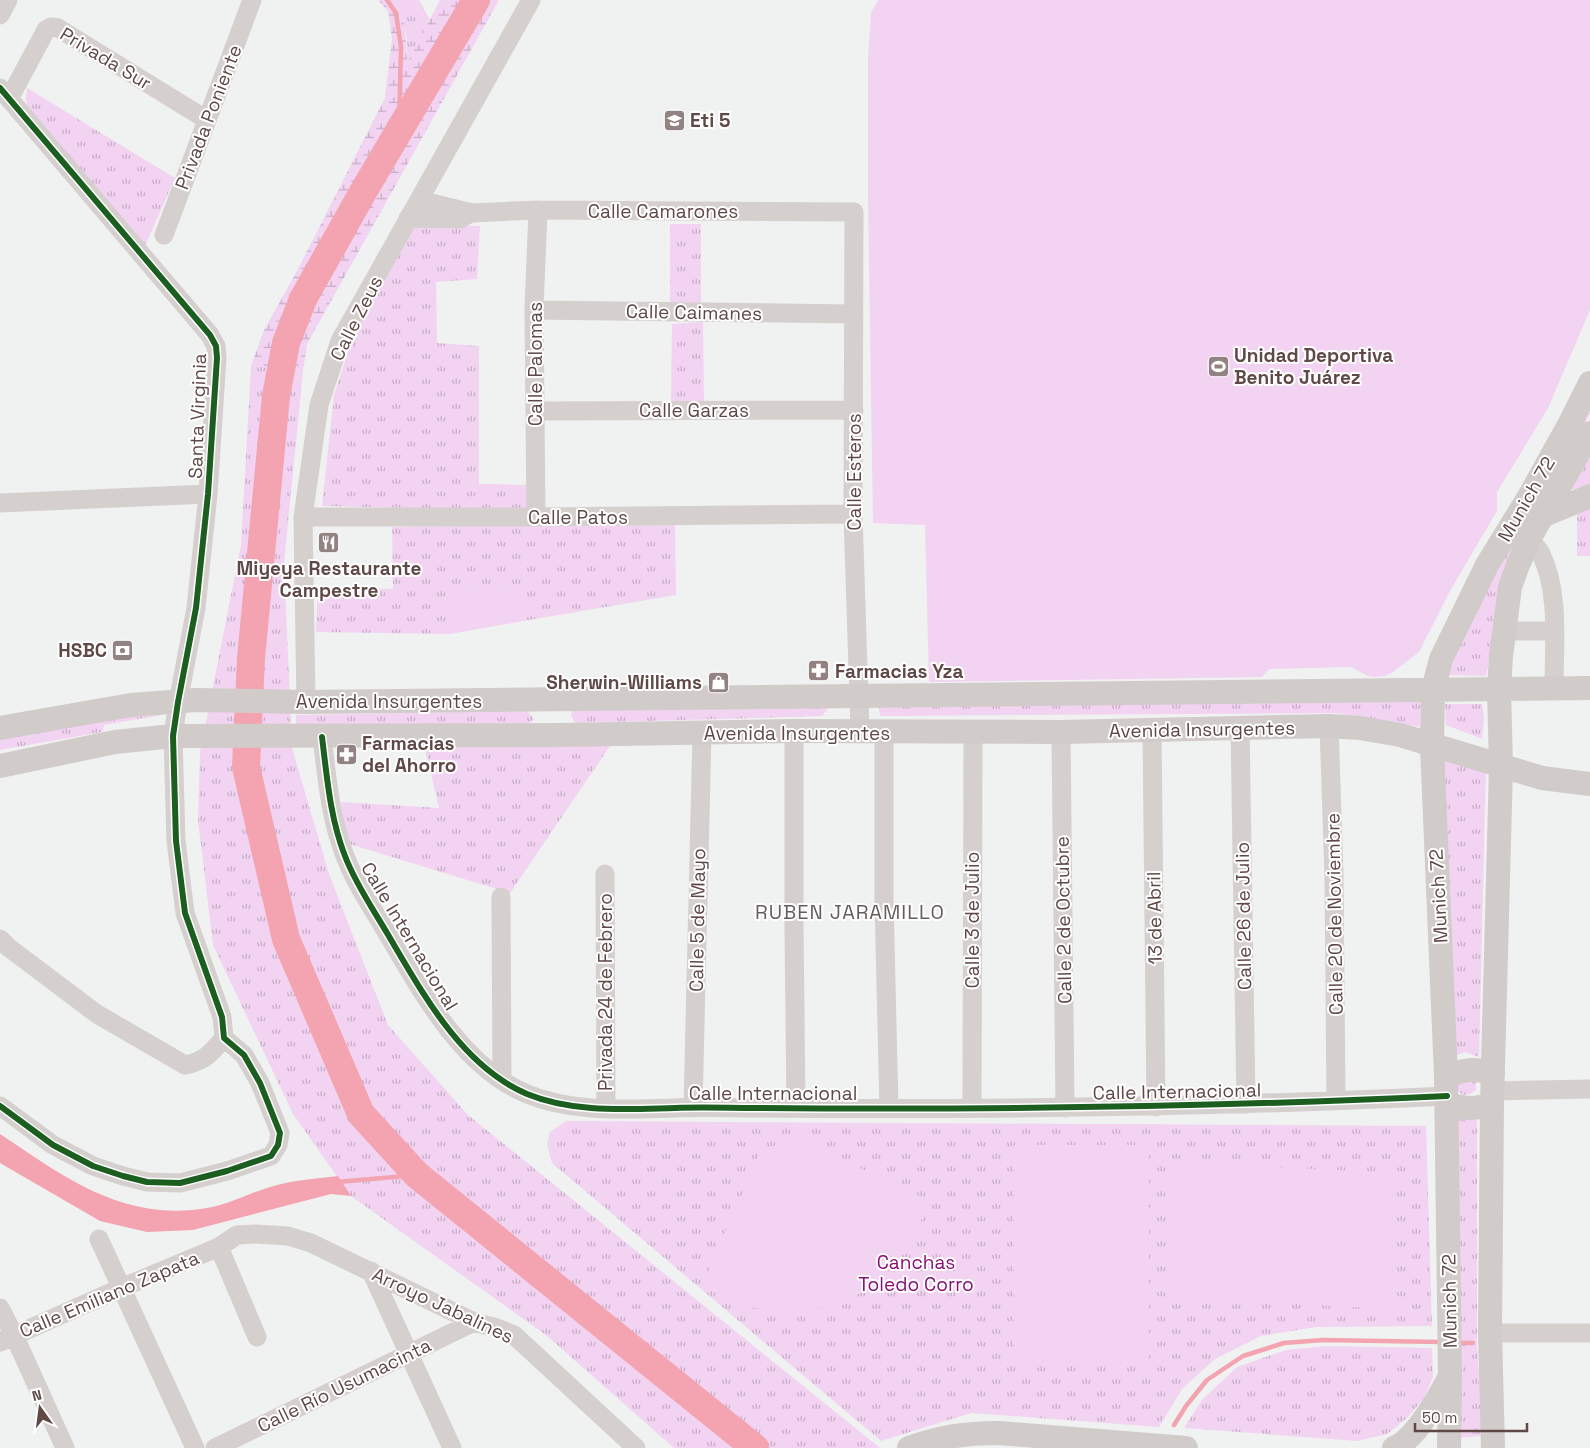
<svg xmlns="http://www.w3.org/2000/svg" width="1590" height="1448" viewBox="0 0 1590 1448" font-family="'Space Grotesk',sans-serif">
<defs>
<pattern id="grass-tufts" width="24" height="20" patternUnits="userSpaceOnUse" patternTransform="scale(1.25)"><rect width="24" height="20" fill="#f2d3f2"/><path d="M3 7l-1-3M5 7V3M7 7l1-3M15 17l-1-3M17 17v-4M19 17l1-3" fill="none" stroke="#c7adc6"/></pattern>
<pattern id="wetland-marsh" width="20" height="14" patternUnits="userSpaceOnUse" patternTransform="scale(1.25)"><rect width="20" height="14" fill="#f2d3f2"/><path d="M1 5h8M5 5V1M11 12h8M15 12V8" fill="none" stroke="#c7adc6"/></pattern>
</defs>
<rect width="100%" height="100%" fill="#f0f1f1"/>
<path fill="url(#grass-tufts)" d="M396 0H419L430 20 406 65 407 37Z
M27 88 175 178 144 248 28 111 26 99Z
M670 224H701V304L670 303Z
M414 225 480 226 477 279 436 282 437 343 479 346V484L529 485 530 511 322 506 334 395 351 343 393 261Z
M703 322 704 403H671L672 324Z
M251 366 303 371 284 563 292 748 329 874 388 1025 468 1115 880 1448H674L546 1335 351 1196 293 1114 213 945 198 820 200 752 241 545Z
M1590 399V414L1505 566 1486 676 1445 675 1482 589Z
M1590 446V485L1567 491Z
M1590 503V556H1577V508Z
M675 523 676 595 523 621 518 584 445 594 450 634 316 632 318 588 393 589 392 527Z
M1421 698 1420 727 1334 713 880 716 879 708 881 699Z
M1445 704H1482L1484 717 1482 739 1446 725Z
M573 705 829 707 822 716 575 723 571 715Z
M159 707 162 715 104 725 102 732 0 750V727Z
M527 711 534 719 526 726 296 728V715Z
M612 743 510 893 346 843 341 802 439 808 425 748Z
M1438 753 1486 767 1479 1057 1465 1052 1450 1058Z
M1456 1080H1476V1090L1470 1094 1463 1095 1457 1090Z
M1477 1115V1346L1483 1436 1454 1438 1456 1118Z
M566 1121 1426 1126 1432 1326 1316 1327 1261 1336 1215 1359 1182 1389 1159 1427 971 1413 881 1441 552 1163 547 1144 550 1132Z
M1326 1346 1432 1348 1433 1377 1424 1398 1408 1417 1387 1434 1357 1441 1184 1428 1202 1400 1237 1367 1286 1350Z"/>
<path fill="url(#wetland-marsh)" d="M378 0H398C407 21 405 42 407 63L440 0H499L307 344 303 371 251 366 264 330 297 271 385 98 392 39 388 11Z"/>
<path fill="#f2d3f2" d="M878 0H1590V310L1548 408 1497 492V511L1451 589 1419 652 1393 672 1385 676 1374 677 1368 676 1351 667 1269 669 1262 677 929 682 925 525 873 523 868 199V58L871 13Z
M518 584 523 621 450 634 445 594Z
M796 1138 930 1201 910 1244 888 1271 863 1292 836 1304 812 1310 777 1312 734 1304 703 1284 761 1150Z
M1014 1145H1149V1366H1014Z
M1173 1162 1398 1173 1391 1309 1165 1297Z"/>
<path fill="#f3a4b0" d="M0 1134C63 1176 120 1220 201 1209 226 1206 247 1194 270 1187 292 1180 315 1179 338 1176L351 1196 331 1194 193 1230 147 1232 100 1221 0 1163Z"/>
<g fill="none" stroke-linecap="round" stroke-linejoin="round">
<path stroke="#f3a4b0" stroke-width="4.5" d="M387 0 396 13 401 47 399 131
M337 1182 417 1175
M1459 1343H1473
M1174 1425 1186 1406 1207 1380 1243 1356 1284 1343 1323 1340 1441 1342"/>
<path stroke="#f3a4b0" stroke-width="28" d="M476 0 363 192 303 299 286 343 276 396 251 658 246 767 286 939 361 1114 417 1175 755 1448"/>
<path stroke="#d5cfce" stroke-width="19" d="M0 15 8 0
M0 88 210 335 216 346 217 358 208 494 196 608 178 702 173 736 176 841 185 913 222 1017 224 1038 244 1055 260 1083 280 1133 278 1145 271 1156 227 1171 180 1183 147 1182 123 1176 93 1166 53 1145 0 1106
M9 99 46 30 51 27 58 28 207 120
M419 200 472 213 538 210 854 212 853 514 860 731
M408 218 460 219 469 214
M164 235 252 0
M534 310 854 314
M535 411 854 410
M0 503 208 494
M303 517H536L853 514
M536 517 534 310 538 210
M1529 539C1533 544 1538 548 1541 554 1560 592 1554 646 1554 688
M1504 631H1554
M306 702 303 517 319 405 340 341 531 0
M1329 726 1334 875 1336 1101
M1240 727 1246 1104
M1152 730 1156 1107
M794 731V927L796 1108
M884 732V901L889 1108
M1061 732 1065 1108
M322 737C327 777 330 818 345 856 355 883 373 909 387 933 422 992 461 1066 527 1094 573 1113 626 1109 675 1108 702 1107 729 1108 756 1108 986 1110 1216 1107 1447 1096
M605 874 606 1109
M501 897 502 1080
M0 939 8 947 97 1014 185 1065C205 1061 211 1053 224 1038
M1492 1091 1590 1089
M693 1108 702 733
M972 1108 973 732
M99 1239 195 1448
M219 1247 257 1337
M371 1271 452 1448
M0 1308 14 1335 65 1448
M1490 1333H1590
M0 1342 121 1288 219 1247 237 1235 255 1234 288 1236 311 1243 474 1322 497 1328 514 1335 636 1448
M215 1448 474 1322"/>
<path stroke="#d1cbc9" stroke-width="24" d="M1542 516 1590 496
M0 728 131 705 196 700 306 702 1590 688
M0 766 115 742 173 736 560 735 794 731 1061 732 1329 726 1360 728 1400 735 1542 778 1590 784
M1446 1076C1464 1070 1474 1067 1493 1074
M1447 1103C1463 1109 1476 1110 1492 1103
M909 1448C940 1437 965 1433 999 1433L1186 1448
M1394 1448C1415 1440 1439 1397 1449 1378
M1449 1448 1450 1376 1446 1076 1432 746 1433 690 1441 659 1487 565 1530 495 1570 423 1590 383
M1493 1448 1490 1333 1492 1103 1501 767 1499 689 1501 656 1510 587 1518 565 1529 539 1590 433"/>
<defs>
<path id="cycleway" d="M0 88 210 335 216 346 217 358 208 494 196 608 178 702 173 736 176 841 185 913 222 1017 224 1038 244 1055 260 1083 280 1133 278 1145 271 1156 227 1171 180 1183 147 1182 123 1176 93 1166 53 1145 0 1106
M322 737C327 777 330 818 345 856 355 883 373 909 387 933 422 992 461 1066 527 1094 573 1113 626 1109 675 1108 702 1107 729 1108 756 1108 986 1110 1216 1107 1447 1096"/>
</defs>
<use href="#cycleway" stroke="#fff" stroke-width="9"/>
<use href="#cycleway" stroke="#1b5e20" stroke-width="6"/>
</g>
<defs>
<symbol id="school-square" viewBox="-11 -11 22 22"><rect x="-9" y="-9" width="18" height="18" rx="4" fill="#928382" stroke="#fff"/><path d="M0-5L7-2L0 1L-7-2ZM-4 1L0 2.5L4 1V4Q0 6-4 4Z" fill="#fff"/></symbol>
<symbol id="stadium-square" viewBox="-11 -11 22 22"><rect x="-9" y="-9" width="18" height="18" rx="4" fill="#928382" stroke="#fff"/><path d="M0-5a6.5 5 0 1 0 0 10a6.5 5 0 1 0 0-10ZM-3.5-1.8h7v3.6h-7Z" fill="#fff"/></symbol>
<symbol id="restaurant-square" viewBox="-11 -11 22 22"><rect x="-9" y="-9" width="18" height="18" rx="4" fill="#928382" stroke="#fff"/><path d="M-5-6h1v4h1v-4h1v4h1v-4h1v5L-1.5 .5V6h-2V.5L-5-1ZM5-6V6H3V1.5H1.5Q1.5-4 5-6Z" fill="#fff"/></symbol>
<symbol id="bank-square" viewBox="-11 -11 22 22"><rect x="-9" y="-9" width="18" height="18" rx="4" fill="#928382" stroke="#fff"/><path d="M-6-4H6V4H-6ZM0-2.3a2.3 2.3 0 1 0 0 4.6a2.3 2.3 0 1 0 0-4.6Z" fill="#fff"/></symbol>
<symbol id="pharmacy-square" viewBox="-11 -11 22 22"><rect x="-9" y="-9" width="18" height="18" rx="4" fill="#928382" stroke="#fff"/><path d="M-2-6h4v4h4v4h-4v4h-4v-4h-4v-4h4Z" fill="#fff"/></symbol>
<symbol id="shop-square" viewBox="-11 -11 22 22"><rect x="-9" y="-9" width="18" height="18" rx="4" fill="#928382" stroke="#fff"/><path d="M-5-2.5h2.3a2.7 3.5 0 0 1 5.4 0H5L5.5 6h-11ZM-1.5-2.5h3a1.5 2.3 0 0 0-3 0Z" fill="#fff"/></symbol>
</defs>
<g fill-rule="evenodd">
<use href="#school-square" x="662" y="108" width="25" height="25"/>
<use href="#stadium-square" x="1206" y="354" width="25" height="25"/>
<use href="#restaurant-square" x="316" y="530" width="25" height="25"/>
<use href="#bank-square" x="110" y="638" width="25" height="25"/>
<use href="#pharmacy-square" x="806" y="658" width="25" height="25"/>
<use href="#shop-square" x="706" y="670" width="25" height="25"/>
<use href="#pharmacy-square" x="334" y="742" width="25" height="25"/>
</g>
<g text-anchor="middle" stroke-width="4" stroke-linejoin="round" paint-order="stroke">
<g font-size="19" fill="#5f4846" stroke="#fff">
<text transform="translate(106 58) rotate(31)" y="7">Privada Sur</text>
<text transform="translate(208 117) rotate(-69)" y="7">Privada Poniente</text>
<text x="663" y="218">Calle Camarones</text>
<text transform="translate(694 312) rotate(1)" y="7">Calle Caimanes</text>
<text transform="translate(356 318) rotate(-63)" y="7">Calle Zeus</text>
<text transform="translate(535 364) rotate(-90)" y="7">Calle Palomas</text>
<text x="694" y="417">Calle Garzas</text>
<text transform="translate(197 416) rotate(-88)" y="7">Santa Virginia</text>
<text transform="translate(854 472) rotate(-90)" y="7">Calle Esteros</text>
<text transform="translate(1526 499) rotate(-60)" y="7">Munich 72</text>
<text x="578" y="524">Calle Patos</text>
<text x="389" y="708">Avenida Insurgentes</text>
<text transform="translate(1202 729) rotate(-1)" y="7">Avenida Insurgentes</text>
<text x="797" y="740">Avenida Insurgentes</text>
<text transform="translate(1438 896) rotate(-93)" y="7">Munich 72</text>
<text transform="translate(1334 914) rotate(-91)" y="7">Calle 20 de Noviembre</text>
<text transform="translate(1243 916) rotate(-91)" y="7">Calle 26 de Julio</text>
<text transform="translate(1154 918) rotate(-91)" y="7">13 de Abril</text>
<text transform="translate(697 920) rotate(-89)" y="7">Calle 5 de Mayo</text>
<text transform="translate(972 920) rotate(-90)" y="7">Calle 3 de Julio</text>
<text transform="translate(1063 920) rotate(-91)" y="7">Calle 2 de Octubre</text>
<text transform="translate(410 936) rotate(59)" y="7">Calle Internacional</text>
<text transform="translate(605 992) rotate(-90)" y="7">Privada 24 de Febrero</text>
<text transform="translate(1177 1091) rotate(-1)" y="7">Calle Internacional</text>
<text x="773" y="1100">Calle Internacional</text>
<text transform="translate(109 1294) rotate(-23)" y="7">Calle Emiliano Zapata</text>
<text transform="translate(1449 1301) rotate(-91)" y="7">Munich 72</text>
<text transform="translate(443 1305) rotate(25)" y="7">Arroyo Jabalines</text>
<text transform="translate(344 1385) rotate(-26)" y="7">Calle Río Usumacinta</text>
</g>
<g font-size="19" font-weight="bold" fill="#5f4846" stroke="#fff" text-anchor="start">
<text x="690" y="127">Eti 5</text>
<text x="1234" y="362">Unidad Deportiva<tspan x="1234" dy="22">Benito Juárez</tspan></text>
<text x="329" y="575" text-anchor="middle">Miyeya Restaurante<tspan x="329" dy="22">Campestre</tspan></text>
<text x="107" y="657" text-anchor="end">HSBC</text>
<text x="835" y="678">Farmacias Yza</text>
<text x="702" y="689" text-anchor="end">Sherwin-Williams</text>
<text x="362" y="750">Farmacias<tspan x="362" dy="22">del Ahorro</tspan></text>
</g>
<g font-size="19" fill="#880f77" stroke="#fff">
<text x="916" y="1269">Canchas<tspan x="916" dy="22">Toledo Corro</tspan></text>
</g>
<g font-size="20" letter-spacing="1" fill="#655d5b" stroke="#fff">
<text x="850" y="919">RUBEN JARAMILLO</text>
</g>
</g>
<g transform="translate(40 1408) rotate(346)" stroke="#ffffff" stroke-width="4" paint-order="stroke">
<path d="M0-4L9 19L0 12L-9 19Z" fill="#5f4846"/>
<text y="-8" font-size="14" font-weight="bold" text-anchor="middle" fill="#5f4846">N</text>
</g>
<path d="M1415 1423v8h112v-8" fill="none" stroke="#5f4846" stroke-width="2.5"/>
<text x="1422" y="1423" font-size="15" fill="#5f4846" stroke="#ffffff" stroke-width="4" paint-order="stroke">50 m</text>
</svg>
